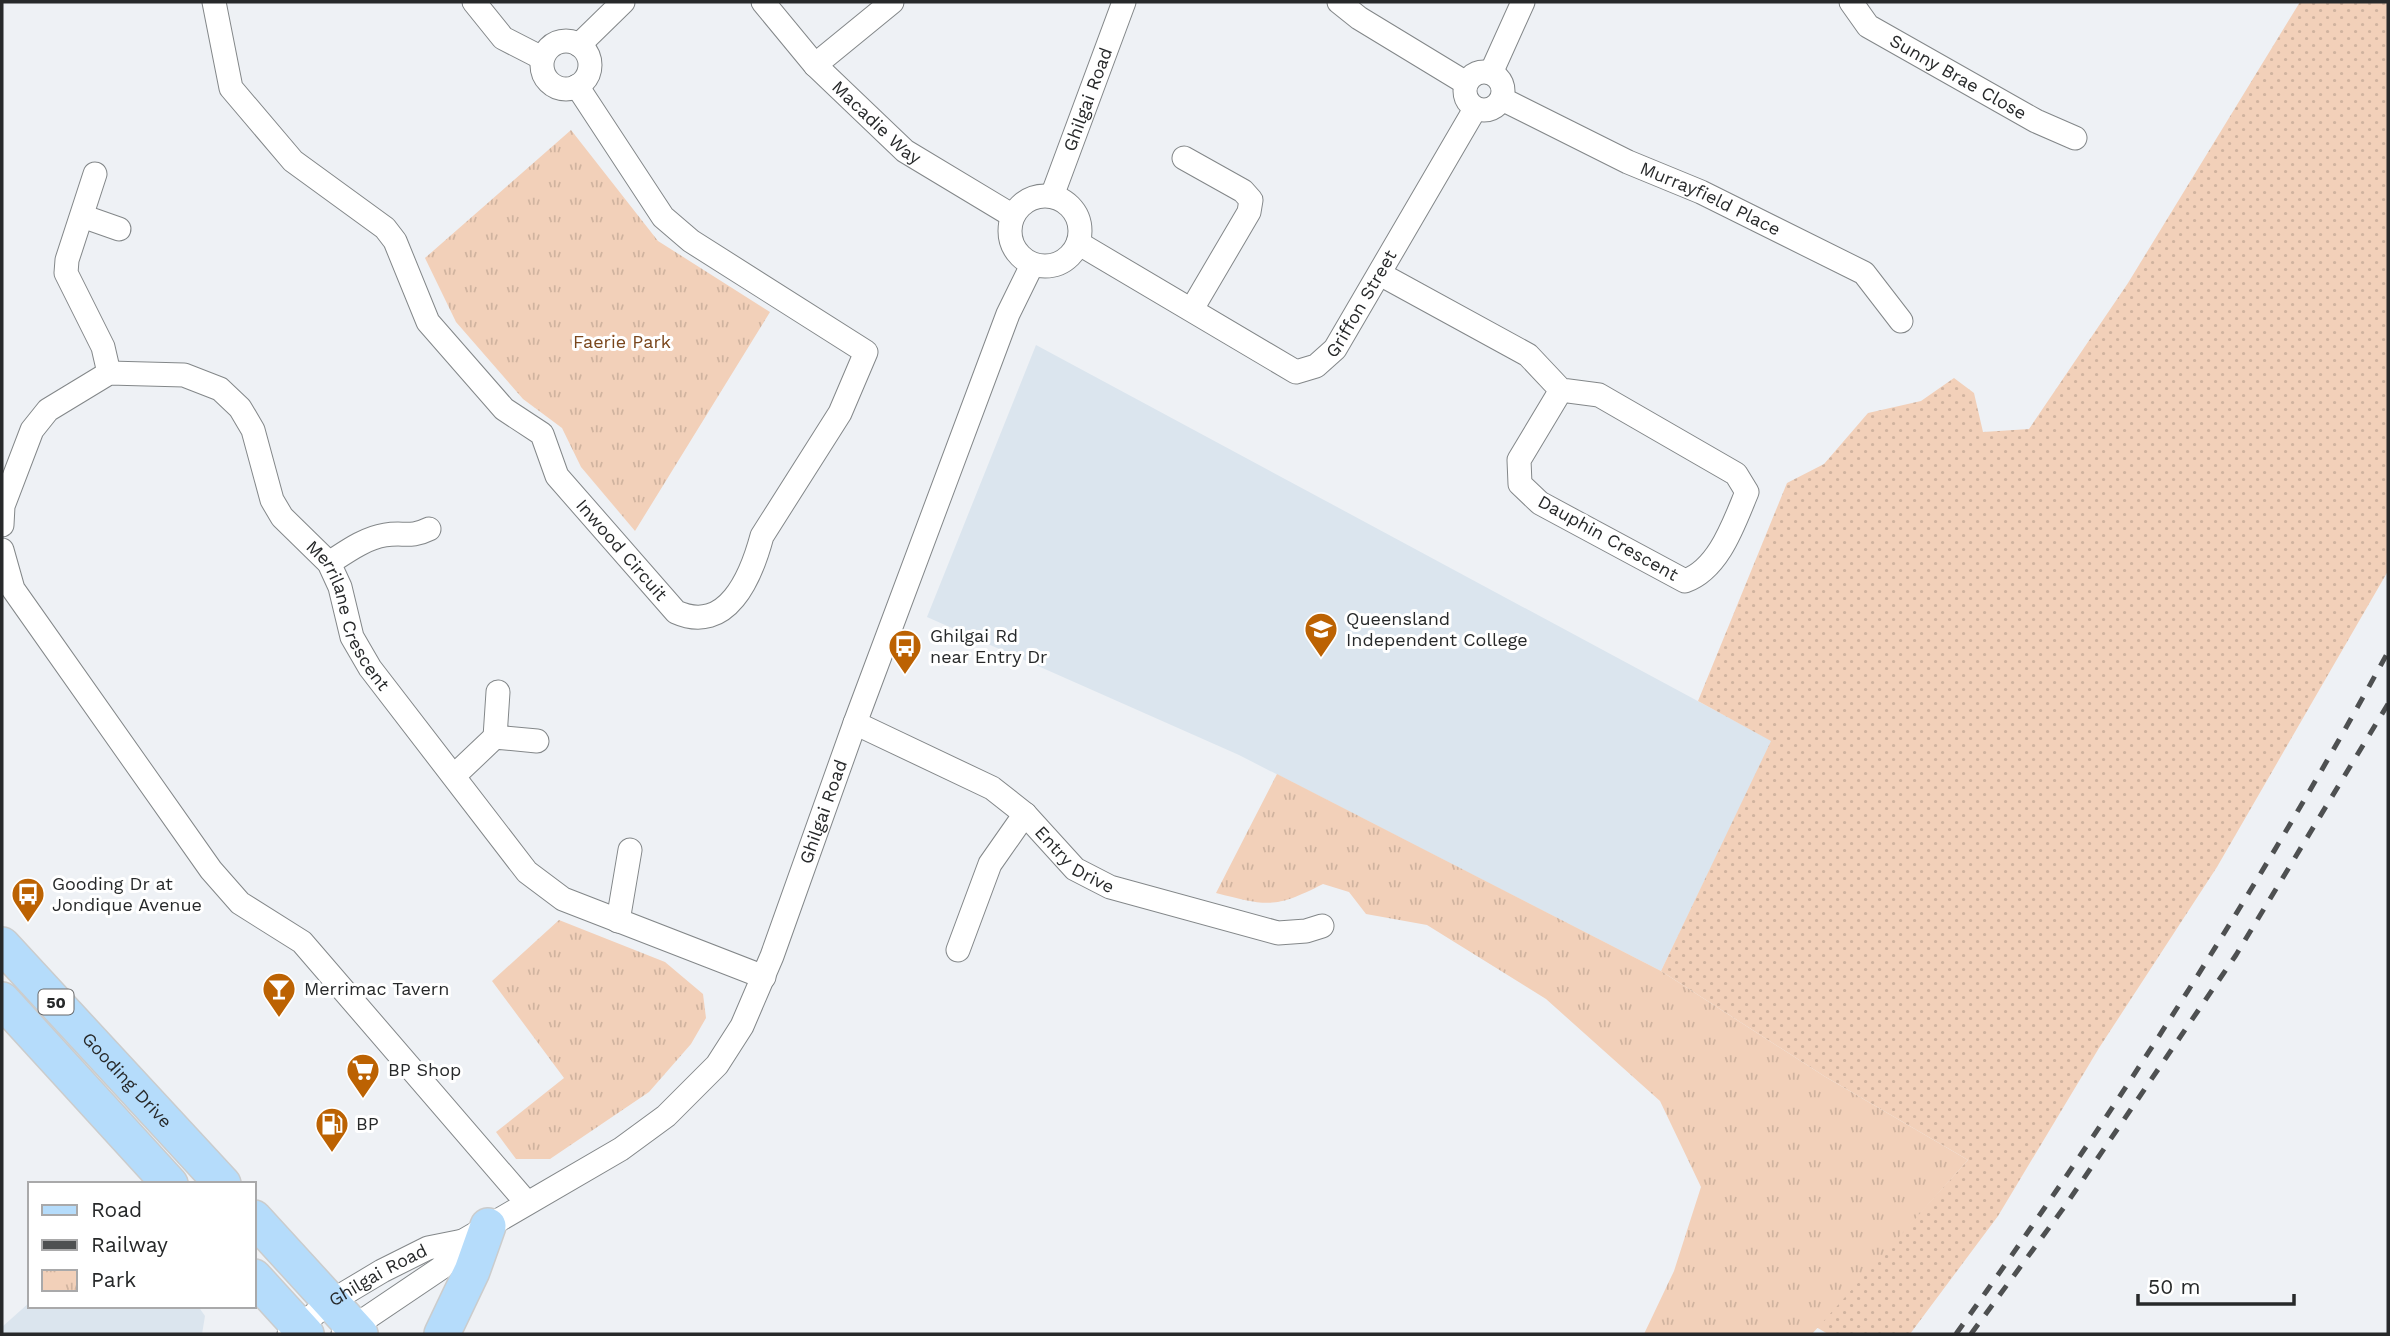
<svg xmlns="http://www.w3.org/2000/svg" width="2390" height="1336" viewBox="0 0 2390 1336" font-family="'Work Sans',sans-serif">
<defs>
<pattern id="grass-dots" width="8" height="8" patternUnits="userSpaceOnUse" patternTransform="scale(1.75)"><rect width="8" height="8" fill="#f2d0b9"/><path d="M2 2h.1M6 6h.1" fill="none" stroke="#d0b39f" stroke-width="1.8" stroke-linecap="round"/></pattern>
<pattern id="park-tufts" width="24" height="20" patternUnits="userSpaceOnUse" patternTransform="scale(1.75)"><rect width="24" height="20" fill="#f2d0b9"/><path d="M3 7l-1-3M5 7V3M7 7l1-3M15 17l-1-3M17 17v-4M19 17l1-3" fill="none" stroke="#d0b39f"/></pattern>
</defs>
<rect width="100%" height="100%" fill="#eef1f5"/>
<path fill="#dbe5ee" d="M1036 345 1772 741 1661 971 1239 755 927 617Z
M30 1302V1306H198L205 1316 202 1334H2V1327Z"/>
<path fill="url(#grass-dots)" d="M2300 2H2388V571L2217 867 2099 1048 1998 1216 1910 1334H1828L1816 1327 1968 1160 1824 1076 1661 971 1771 741 1698 701 1787 483 1824 464 1868 413 1921 401 1954 378 1974 393 1983 432 2029 429 2128 283Z"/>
<path fill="url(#park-tufts)" d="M571 130 658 241 770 312 635 531 581 467 562 428 523 399 456 322 425 258Z
M1277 774 1661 971 1824 1076 1968 1160 1812 1334H1644L1674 1271 1701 1187 1660 1101 1546 999 1427 925 1366 914 1349 892 1323 884C1274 909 1268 906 1216 893Z
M559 920 665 962 703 994 706 1018 691 1044 649 1092 550 1159H516L496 1132 564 1078 492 981Z"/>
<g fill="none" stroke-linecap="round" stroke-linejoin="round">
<defs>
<g id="street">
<path id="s1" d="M214 2 231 88 293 161 385 228 395 241 428 322 504 409 542 434 557 476 676 612C727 635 751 577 762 536L840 413 866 352 691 241 663 217 577 86"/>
<path d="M474 2 503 38 542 58"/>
<path id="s2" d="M763 2 815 65 905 151 1013 216"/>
<path d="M1339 2 1359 18 1466 83"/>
<path id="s3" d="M1851 2 1868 26 2036 121 2075 138"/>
<circle cx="566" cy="65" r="24"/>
<path d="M579 45 623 2"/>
<path d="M815 65 892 2"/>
<circle cx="1484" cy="91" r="19"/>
<path d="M1491 73 1523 2"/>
<path id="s4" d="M1502 99 1628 162 1701 192 1864 273 1901 321"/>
<path d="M1184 158 1243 191 1251 200 1249 212 1192 309"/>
<path d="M95 174 67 260 66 273 103 347 109 373"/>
<circle cx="1045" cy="231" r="35"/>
<path id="s5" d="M1052 196 1124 2"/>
<path d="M82 216 119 229"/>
<path id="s6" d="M1078 243 1296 372 1316 366 1335 349 1475 109"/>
<path d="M1380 274 1528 355 1561 390 1599 395 1736 474 1747 492C1734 523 1719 569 1685 581L1540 503 1520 484 1519 460 1561 390"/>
<path id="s7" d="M2 525 3 506 32 430 48 410 109 373 184 375 220 389 240 408 253 430 272 500 282 517 329 563 340 587 352 637 370 668 527 872 563 899 764 977"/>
<path d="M2 550 13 589 211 870 240 903 302 942 527 1203"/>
<path d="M329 563C346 552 365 538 385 535 403 532 411 538 429 529"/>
<path id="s8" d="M855 723 992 788 1025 814 1075 869 1110 887 1278 933 1306 931 1322 926"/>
<path d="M495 737 498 692"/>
<path d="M455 775 495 737 537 741"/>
<path d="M618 921 630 850"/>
<path d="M958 950 990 864 1025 814"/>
<path id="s9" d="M289 1334 330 1302 382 1271 428 1248 463 1241 621 1149 666 1116 717 1065 742 1026 772 956 855 723 1008 314 1032 265"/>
<path d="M343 1334 441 1268 463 1241"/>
</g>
<g id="primary">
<path id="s10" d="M2 945 223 1184"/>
<path d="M2 1000 170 1184"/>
<path d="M254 1218 360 1334"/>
<path d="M254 1277 306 1334"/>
<path d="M442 1334 472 1271 488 1226"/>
</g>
</defs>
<use href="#street" stroke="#838789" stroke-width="25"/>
<use href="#primary" stroke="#cbcccc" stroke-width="38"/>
<use href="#street" stroke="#fff" stroke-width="23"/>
<use href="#primary" stroke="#b5dcfb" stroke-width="35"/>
<path stroke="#4e5051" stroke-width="5" stroke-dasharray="12 12" stroke-linecap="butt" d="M1956 1334C2113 1115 2259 888 2388 652
M1971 1334 2065 1206 2236 955 2388 704"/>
</g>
<defs>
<symbol id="school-pin" viewBox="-11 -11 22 30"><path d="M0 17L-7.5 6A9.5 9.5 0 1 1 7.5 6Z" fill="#bc6202" stroke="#fff"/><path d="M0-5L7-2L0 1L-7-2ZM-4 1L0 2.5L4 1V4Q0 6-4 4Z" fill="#fff"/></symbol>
<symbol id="bus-pin" viewBox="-11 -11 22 30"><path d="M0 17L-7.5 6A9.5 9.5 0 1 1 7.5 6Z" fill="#bc6202" stroke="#fff"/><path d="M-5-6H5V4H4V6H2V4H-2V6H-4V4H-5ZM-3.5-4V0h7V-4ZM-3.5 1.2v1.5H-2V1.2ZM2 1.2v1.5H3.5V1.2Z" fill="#fff"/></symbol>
<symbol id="bar-pin" viewBox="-11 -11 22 30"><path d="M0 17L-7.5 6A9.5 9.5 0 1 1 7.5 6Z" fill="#bc6202" stroke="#fff"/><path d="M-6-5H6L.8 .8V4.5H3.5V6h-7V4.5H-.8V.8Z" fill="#fff"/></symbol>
<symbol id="supermarket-pin" viewBox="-11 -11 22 30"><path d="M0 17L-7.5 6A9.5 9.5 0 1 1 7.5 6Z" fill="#bc6202" stroke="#fff"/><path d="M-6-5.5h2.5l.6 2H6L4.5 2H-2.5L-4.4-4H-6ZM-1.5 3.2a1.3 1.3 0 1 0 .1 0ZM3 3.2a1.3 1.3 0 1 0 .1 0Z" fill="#fff"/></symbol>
<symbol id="fuel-pin" viewBox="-11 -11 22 30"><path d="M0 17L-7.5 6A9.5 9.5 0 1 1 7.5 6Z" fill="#bc6202" stroke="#fff"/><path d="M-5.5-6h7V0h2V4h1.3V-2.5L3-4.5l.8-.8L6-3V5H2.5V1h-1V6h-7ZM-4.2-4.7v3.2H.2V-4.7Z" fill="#fff"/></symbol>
</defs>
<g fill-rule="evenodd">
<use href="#school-pin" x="1302" y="610" width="38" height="52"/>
<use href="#bus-pin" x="886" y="627" width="38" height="52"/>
<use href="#bus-pin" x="9" y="875" width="38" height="52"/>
<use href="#bar-pin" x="260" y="970" width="38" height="52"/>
<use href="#supermarket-pin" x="344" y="1051" width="38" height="52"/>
<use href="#fuel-pin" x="313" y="1105" width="38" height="52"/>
</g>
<g text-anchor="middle" stroke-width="6" stroke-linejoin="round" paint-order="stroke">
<rect fill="#fff" stroke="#68696a" stroke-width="2" x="38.5" y="989.5" width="35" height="25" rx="5"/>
<g font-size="16" font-weight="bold" fill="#27292a">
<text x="56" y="1008">50</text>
</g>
<g font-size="18" fill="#27292a" stroke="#fff">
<text dy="6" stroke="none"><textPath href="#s3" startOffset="133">Sunny Brae Close</textPath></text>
<text dy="6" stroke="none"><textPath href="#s5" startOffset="103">Ghilgai Road</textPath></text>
<text dy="6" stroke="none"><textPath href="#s2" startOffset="166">Macadie Way</textPath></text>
<text dy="6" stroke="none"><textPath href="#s4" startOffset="231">Murrayfield Place</textPath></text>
<text dy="6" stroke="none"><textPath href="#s6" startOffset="352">Griffon Street</textPath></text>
<text transform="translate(1608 538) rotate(29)" y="6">Dauphin Crescent</text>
<text dy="6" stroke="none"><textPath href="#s1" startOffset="705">Inwood Circuit</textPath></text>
<text dy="6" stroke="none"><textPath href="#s7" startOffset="578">Merrilane Crescent</textPath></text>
<text dy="6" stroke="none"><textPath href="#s9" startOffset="786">Ghilgai Road</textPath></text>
<text dy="6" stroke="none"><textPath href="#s8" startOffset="262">Entry Drive</textPath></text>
<text dy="6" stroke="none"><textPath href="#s10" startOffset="184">Gooding Drive</textPath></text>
<text dy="6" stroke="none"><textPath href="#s9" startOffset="107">Ghilgai Road</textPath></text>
</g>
<g font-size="18" fill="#79461c" stroke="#fff">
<text x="622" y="348">Faerie Park</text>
</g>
<g font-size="18" fill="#27292a" stroke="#fff" text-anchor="start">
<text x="1346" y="625">Queensland<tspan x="1346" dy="21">Independent College</tspan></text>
<text x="930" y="642">Ghilgai Rd<tspan x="930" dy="21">near Entry Dr</tspan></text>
<text x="52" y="890">Gooding Dr at<tspan x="52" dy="21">Jondique Avenue</tspan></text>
<text x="304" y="995">Merrimac Tavern</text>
<text x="388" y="1076">BP Shop</text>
<text x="356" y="1130">BP</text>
</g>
</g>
<rect width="2390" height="1336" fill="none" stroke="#27292a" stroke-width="7"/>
<rect x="28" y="1182" width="228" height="126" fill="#ffffff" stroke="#a9a9aa" stroke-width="2"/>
<rect x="42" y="1205" width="35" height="10" fill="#b5dcfb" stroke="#a9a9aa" stroke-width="2"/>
<text x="91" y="1217" font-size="21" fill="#27292a">Road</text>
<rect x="42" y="1240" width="35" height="10" fill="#4e5051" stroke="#a9a9aa" stroke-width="2"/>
<text x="91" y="1252" font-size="21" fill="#27292a">Railway</text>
<rect x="42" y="1270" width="35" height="21" fill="url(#park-tufts)" stroke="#a9a9aa" stroke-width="2"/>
<text x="91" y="1287" font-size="21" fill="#27292a">Park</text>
<path d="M2138 1294v10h156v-10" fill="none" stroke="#27292a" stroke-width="3.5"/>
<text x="2148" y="1294" font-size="21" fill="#27292a" stroke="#ffffff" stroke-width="5" paint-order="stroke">50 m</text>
</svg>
